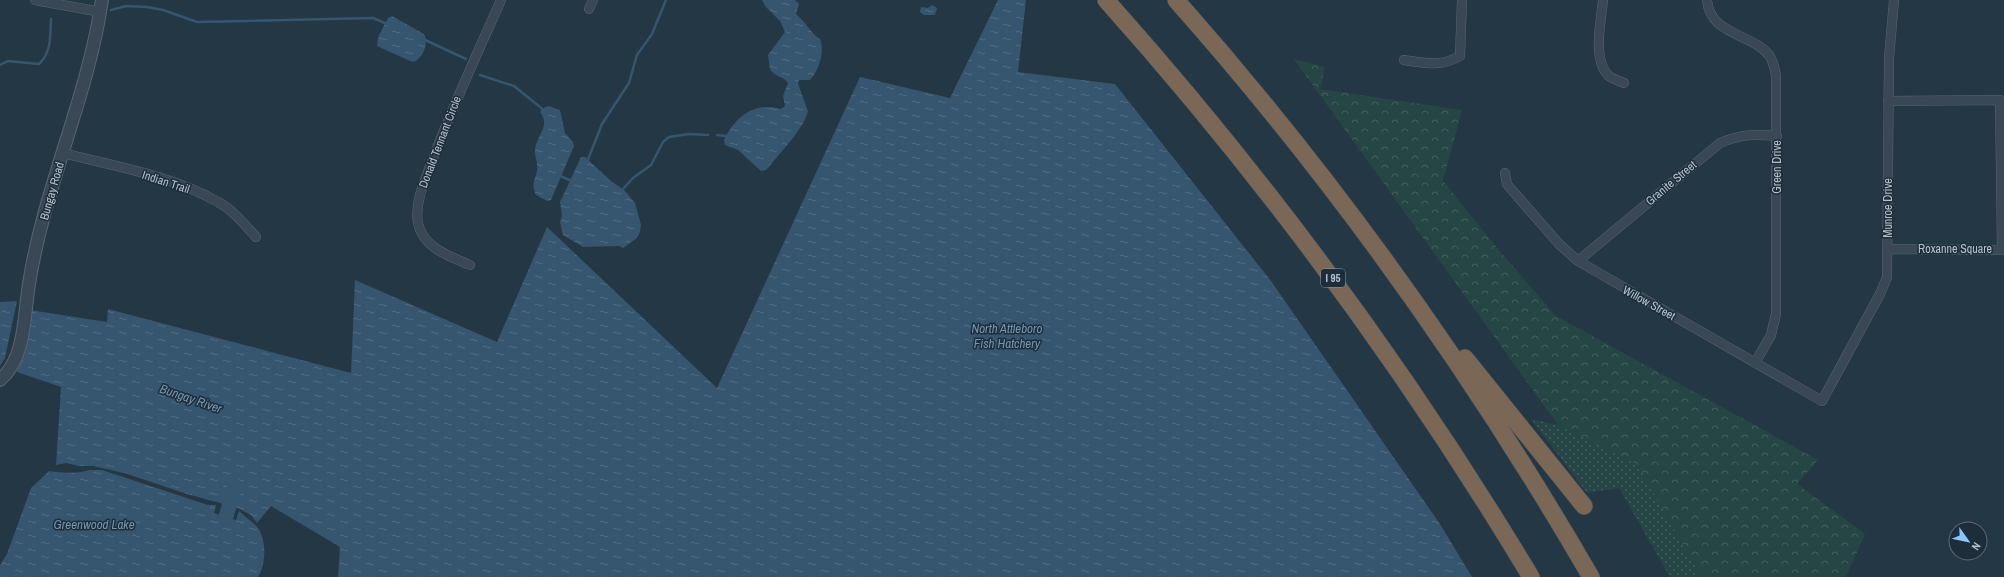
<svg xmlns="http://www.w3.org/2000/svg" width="2004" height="577" viewBox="0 0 2004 577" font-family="'Archivo Narrow',sans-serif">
<defs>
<pattern id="grass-dots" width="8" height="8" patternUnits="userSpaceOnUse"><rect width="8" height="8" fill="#264645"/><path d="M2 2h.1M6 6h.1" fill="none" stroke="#435f5f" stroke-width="1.8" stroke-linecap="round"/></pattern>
<pattern id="forest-crowns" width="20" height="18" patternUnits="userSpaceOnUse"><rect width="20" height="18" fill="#264645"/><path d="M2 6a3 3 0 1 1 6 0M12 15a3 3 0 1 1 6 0" fill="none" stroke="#435f5f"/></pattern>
<pattern id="water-ripples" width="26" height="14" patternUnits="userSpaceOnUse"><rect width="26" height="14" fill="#36556e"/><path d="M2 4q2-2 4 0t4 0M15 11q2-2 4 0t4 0" fill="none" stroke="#516c82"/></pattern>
</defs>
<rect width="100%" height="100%" fill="#243745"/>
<path fill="url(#grass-dots)" d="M1531 419 1558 425 1638 465 1701 577H1670L1619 488 1587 493Z"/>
<path fill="url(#forest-crowns)" d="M1294 59 1325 67 1320 89 1462 110 1443 181 1498 249 1556 316 1818 460 1797 484 1865 534 1846 577H1701L1638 465 1558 425Z"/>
<path fill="url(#water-ripples)" d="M762 0H795L799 4 796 14C806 22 810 33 820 39 825 52 819 70 810 80H799L798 84 808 111C803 130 782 150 769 167L766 170 761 171 738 150 725 145 724 140C735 117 755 101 781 109L785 106 783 96 788 83C784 76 774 77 770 69 769 65 769 60 768 55L785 32 780 21 766 7Z
M998 0H1026L1018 72 1115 84 1271 281 1440 524 1472 577H338L340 547 271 506 257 523 251 515 238 508 187 494 124 473 93 466H79L66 463 56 465 61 387 17 372 30 310 107 322 108 309 351 373 355 280 497 342 547 227 717 388 860 77 950 98Z
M932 5 937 8 935 15H924L920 12 921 7 928 8Z
M392 16 424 34C429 43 423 58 414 62L410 61 377 46 378 37 388 18Z
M549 106 560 110 565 133 573 142 574 146 551 200 547 201 536 195C529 180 539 176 537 165 537 159 534 155 535 149 537 135 551 125 540 112L543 108Z
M581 157H585L611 181 624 190 635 203 641 225 640 232 637 238 623 248 619 246 583 247 563 235 560 222 562 216 560 202Z
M17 301 5 358 0 366V302Z
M90 470H102L208 505H216L214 513 236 520 239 511C245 517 253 522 258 528 267 541 266 564 258 577H0V565L7 554 31 488 49 471C63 473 76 474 90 470Z"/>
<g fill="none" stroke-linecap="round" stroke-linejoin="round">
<path stroke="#36556e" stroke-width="2.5" d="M111 10 126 6 147 7 163 10 197 22 373 18 387 24
M423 39 466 59
M0 65 8 61 39 64C52 52 50 35 51 19
M480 75 514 86 545 111
M717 135 727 136
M587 162 602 124 629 83 637 55 652 34 666 0
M558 175 574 182
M623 189 633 178 651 165 663 142 669 137 689 134 708 135"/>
<path stroke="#36556e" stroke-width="15" d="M226 517 235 486"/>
<defs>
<path id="minor" d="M35 0 101 12
M1603 0C1601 21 1592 61 1609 76 1613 79 1619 81 1624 83
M1707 0C1710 35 1751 33 1769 55 1773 61 1775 69 1776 76V314L1771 335 1755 363
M589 9 593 0
M1404 60C1425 63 1441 67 1460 56L1462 0
M63 153C113 166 173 176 218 202 233 210 244 224 256 237
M1505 173 1507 184 1511 189 1559 244 1578 261 1822 401 1880 294 1887 277 1889 58 1894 0
M1888 249 2002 250 2000 100 1888 101
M1578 261 1720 143C1741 134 1754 134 1777 136
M470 265C449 256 423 248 418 223 414 201 427 176 434 156 454 103 478 52 501 0"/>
<path id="tertiary" d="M0 380C26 358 24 314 29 284 44 187 88 97 102 0"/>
<path id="motorway" d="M1106 0C1266 179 1408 372 1531 577
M1176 0C1333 177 1472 372 1591 577
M1465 358 1584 506"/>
</defs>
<use href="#minor" stroke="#576672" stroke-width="10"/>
<use href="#tertiary" stroke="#576672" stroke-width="14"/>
<use href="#motorway" stroke="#43535f" stroke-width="18"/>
<use href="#minor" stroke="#394854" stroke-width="9"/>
<use href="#tertiary" stroke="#394854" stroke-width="12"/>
<use href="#motorway" stroke="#7b6755" stroke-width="17"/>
</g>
<g text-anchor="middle" stroke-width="3" stroke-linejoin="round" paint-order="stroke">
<rect fill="#1d2d3a" stroke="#8896a2" stroke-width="1" x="1321" y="269" width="24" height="18" rx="3"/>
<g font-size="11" font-weight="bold" fill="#b6c3ce">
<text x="1333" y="282">I 95</text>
</g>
<g font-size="12" fill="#b6c3ce" stroke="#1d2d3a">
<text transform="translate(440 142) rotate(-69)" y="4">Donald Tennant Circle</text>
<text transform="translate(1777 167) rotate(-90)" y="4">Green Drive</text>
<text transform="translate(166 182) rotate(18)" y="4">Indian Trail</text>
<text transform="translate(1671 183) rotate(-40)" y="4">Granite Street</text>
<text transform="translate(52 191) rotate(-74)" y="4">Bungay Road</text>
<text transform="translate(1888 208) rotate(-90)" y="4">Munroe Drive</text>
<text x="1955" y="253">Roxanne Square</text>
<text transform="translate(1649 303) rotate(29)" y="4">Willow Street</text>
</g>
<g font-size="13" font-style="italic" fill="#7397b4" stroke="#1d2d3a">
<text x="1007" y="333">North Attleboro<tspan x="1007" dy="15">Fish Hatchery</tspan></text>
<text transform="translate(191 398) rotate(19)" y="5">Bungay River</text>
<text x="94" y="529">Greenwood Lake</text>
</g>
</g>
<g transform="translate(1968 541) rotate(123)"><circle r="19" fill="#1d2d3a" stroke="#5a6975"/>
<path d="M0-3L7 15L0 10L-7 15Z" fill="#8ac7ff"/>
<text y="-6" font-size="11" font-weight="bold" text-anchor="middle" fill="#b6c3ce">N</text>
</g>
</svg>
